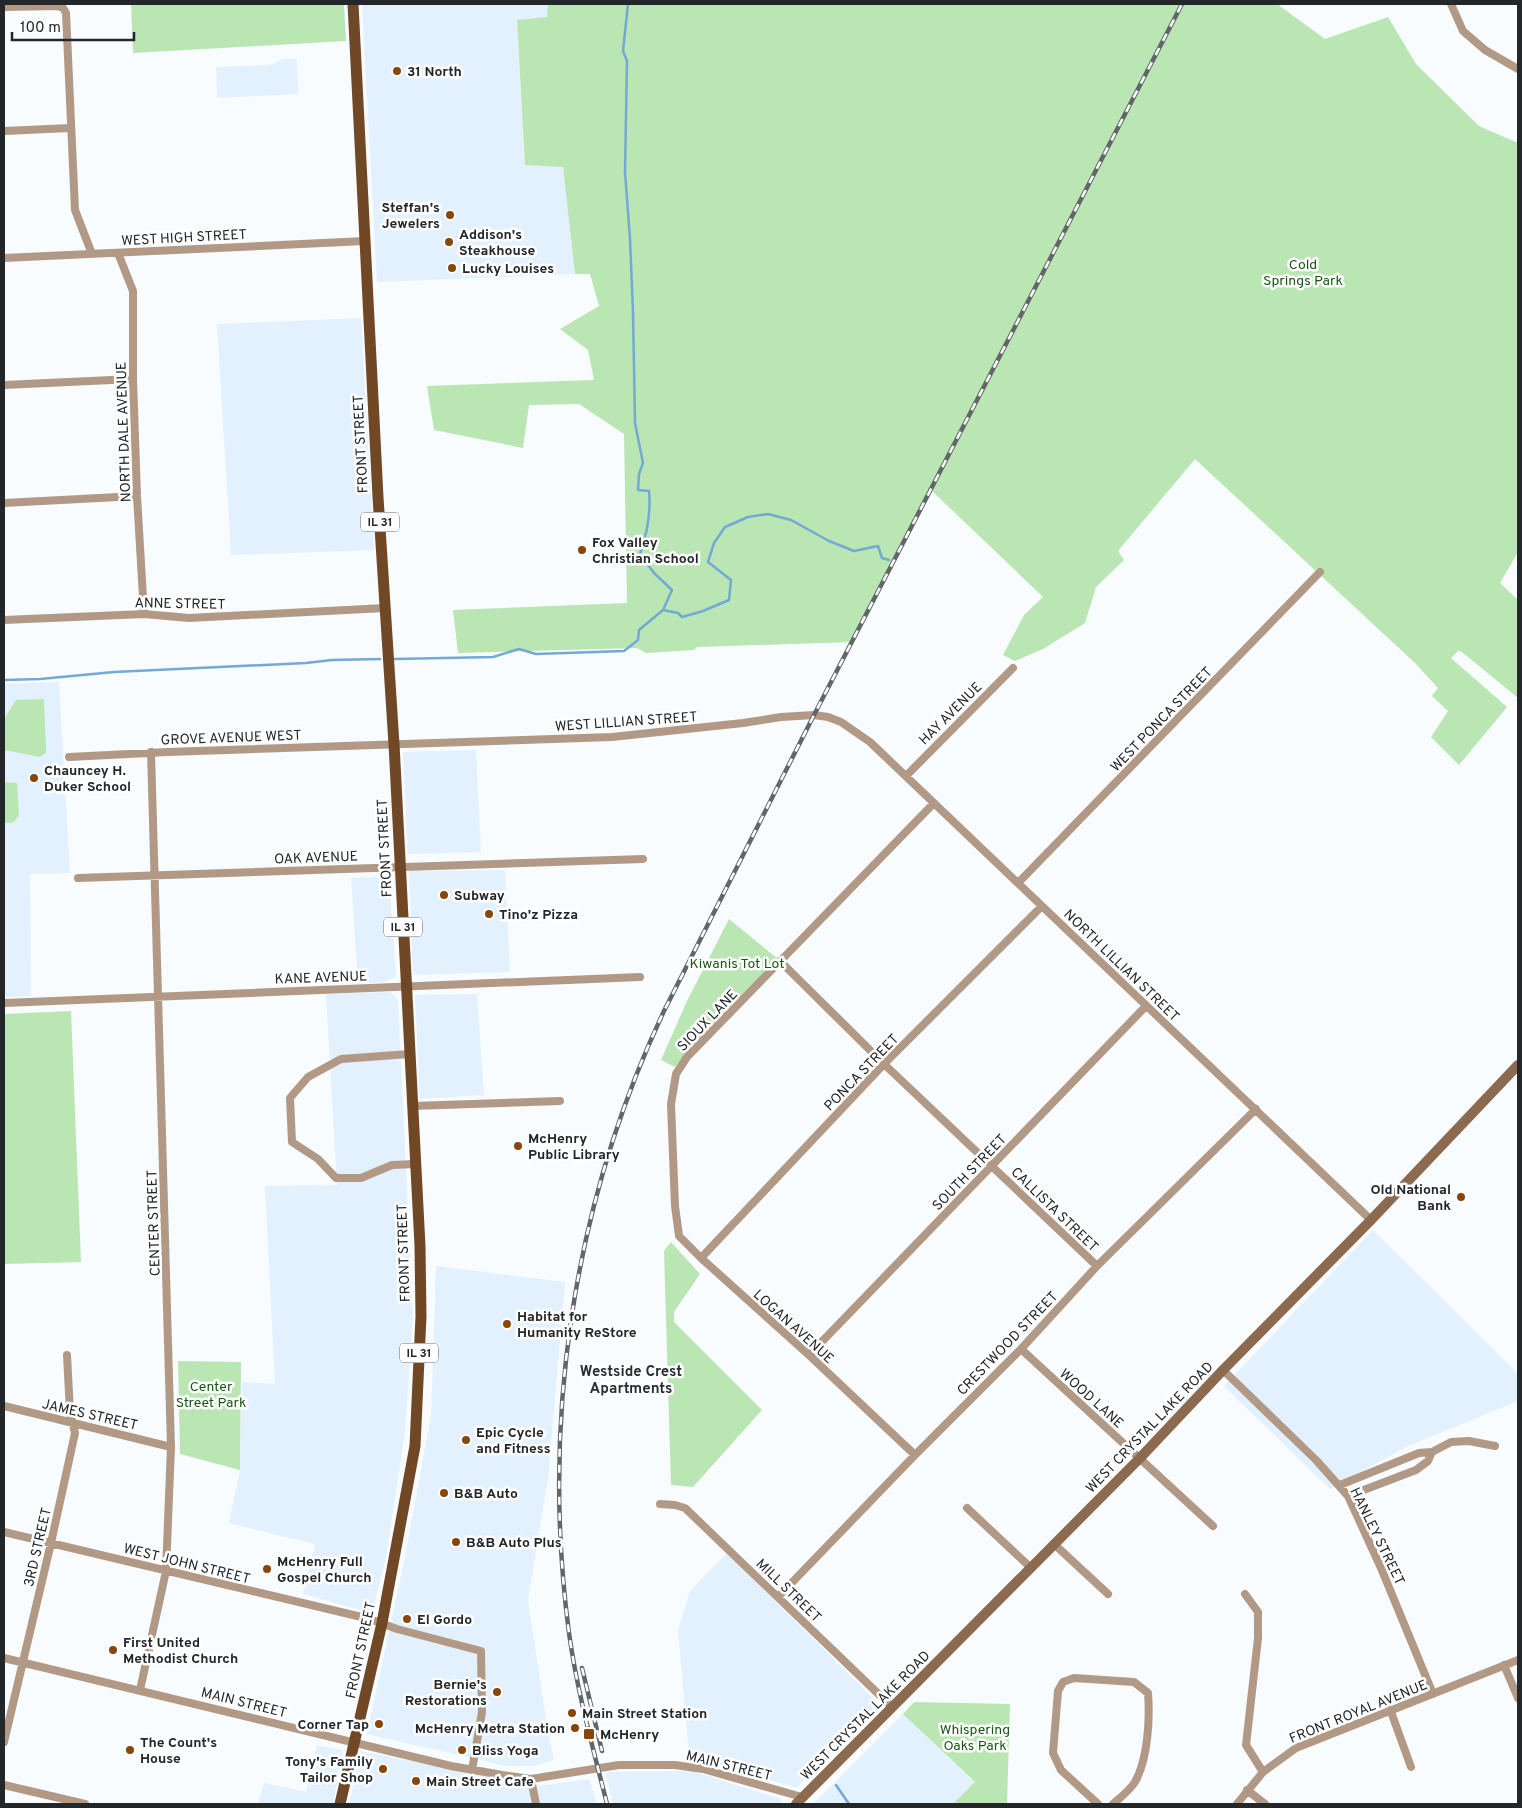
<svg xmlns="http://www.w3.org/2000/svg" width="1522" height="1808" viewBox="0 0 1522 1808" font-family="Overpass,sans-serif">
<rect width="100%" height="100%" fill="#f8fcfe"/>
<path fill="#e2f1fd" d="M362 4H548L547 17 517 21 525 165 563 166 575 274 377 282Z
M283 59H297L298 94 217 98 216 67 270 65Z
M361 318 374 550 231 555 217 324Z
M59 682 70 873 30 874 31 996 4 997V684Z
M476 750 481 852 408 854 403 752Z
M505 870 510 972 413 975 409 871Z
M389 876 396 977 384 982 358 984 351 878Z
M390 992 398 1000 413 1317 405 1433 386 1557 372 1613 303 1594 315 1544 229 1523 240 1470 242 1382 275 1384 265 1186 337 1185 326 994Z
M477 994 484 1095 420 1099 415 995Z
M1373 1230 1518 1374V1401L1406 1447 1330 1489 1224 1386Z
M436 1266 565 1282 548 1479 528 1600 548 1732 554 1760 534 1766H507L367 1734 404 1562 431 1415Z
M727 1553 878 1703 797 1788 689 1755 678 1630 690 1591Z
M903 1714 975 1783 953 1804H813Z
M317 1745 343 1750 333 1804H258L264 1783 306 1792Z
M361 1751 538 1786 589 1779 597 1804H349Z
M692 1771 781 1799V1804H613L605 1772Z"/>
<path fill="#b9e6b3" d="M131 4H344L346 41 133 53Z
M548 4H1277L1325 39 1388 17 1416 64 1479 126 1518 143V552L1500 583 1518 600V698L1462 652 1458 651 1451 658 1507 707 1459 765 1431 737 1448 711 1432 696 1438 688 1415 663 1195 459 1118 551 1124 560 1096 587 1085 623 1043 649 1015 661 1003 655 1024 615 1043 597 931 490 853 642 697 647 694 650 646 653 637 648 458 653 453 610 627 603 624 434 579 404 529 405 523 448 434 430 427 386 594 380 588 350 560 329 599 306 590 274H575L563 167 525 165 517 20 547 17Z
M44 699 46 753 40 757 4 750V719L16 700Z
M4 782 17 783 19 815 14 822 4 823Z
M729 919 778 959 675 1067 661 1060 687 1001Z
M71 1011 81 1262 4 1264V1014Z
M671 1242 700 1274 674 1312V1322L762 1410 693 1487 671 1485 664 1251Z
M178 1361 241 1362 240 1470 180 1454Z
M914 1702 1010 1704 1007 1804H953L975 1782 903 1714Z"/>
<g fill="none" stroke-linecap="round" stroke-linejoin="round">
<path stroke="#73a9d6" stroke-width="2.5" d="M628 4 623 51 627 61 625 172 630 239 633 312 635 423 643 463 639 474 638 490 649 491C651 512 647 534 640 554L654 573 672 590 663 610
M395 659 493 657 519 649 536 654 624 651 638 640 639 630 663 610 678 613 682 617 703 611 729 600 731 580 708 562 714 543 725 527 748 517 768 514 791 520 829 541 854 551 878 546 882 558 889 560
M4 680 40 679 114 672 306 663 332 660 380 659
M836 1785 849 1804"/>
<path stroke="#b19986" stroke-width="8" d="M1451 4 1463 31 1485 50 1518 69
M4 7 58 6 63 8 66 13 75 210 92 254
M4 131 70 128
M118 253 133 291V379L137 496 144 614
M4 258 365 241
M4 385 133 379
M4 503 137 496
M4 620 144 614 189 618 385 608
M69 757 168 752 612 737 743 723 781 717 814 715 828 717 841 722 870 742 1371 1220
M906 776 1013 668
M78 878 643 859
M1019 882 1320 572
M780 961 884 1064 1097 1266
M4 1003 640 977
M409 1054 341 1059 308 1077 290 1098 292 1142 318 1159 336 1178H361L392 1165 415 1164
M412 1106 560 1101
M701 1258 884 1064 1042 906
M1021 1349 1213 1526
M809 1355 1146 1006
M1223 1370 1316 1460 1348 1496 1381 1568 1433 1694
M4 1406 171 1447
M915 1455 809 1355 701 1258 679 1236 675 1206 671 1104 676 1074 687 1057 933 804
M1340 1485 1419 1453 1432 1452 1451 1442 1469 1441 1495 1446
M1348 1496 1416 1470 1428 1461 1432 1452
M660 1504 675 1505 685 1508 892 1707
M967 1508 1030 1567
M4 1532 370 1619 397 1629 481 1651 482 1712 472 1770
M1054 1544 1108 1594
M1245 1594 1258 1612V1638L1246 1745 1263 1772
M778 1597 915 1455 1021 1349 1097 1266 1256 1109
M4 1658 451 1766 502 1775 531 1779 619 1765H675L703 1769 802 1797
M1504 1665 1518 1698
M140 1690 166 1571 171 1447 151 752
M1390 1709 1411 1767
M4 1742 51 1543 75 1433 70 1412 67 1355
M531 1779 536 1804
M4 1785 85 1804
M1247 1790 1265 1804
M1098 1804 1061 1770 1053 1753 1058 1691 1063 1682 1074 1678 1134 1682 1148 1693C1150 1719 1148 1759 1135 1782 1130 1790 1120 1798 1113 1804
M1237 1804 1263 1772 1296 1748 1518 1660"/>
<path stroke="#8c6a4f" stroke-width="10" d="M796 1804 1140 1458 1223 1370 1371 1220 1518 1065"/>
<path stroke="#714826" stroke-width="11" d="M340 1804 382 1623 415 1446 421 1316 420 1246 394 744 378 497 353 4"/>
<defs>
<path id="rail" d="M582 1668 602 1751
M607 1804C593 1748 577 1691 569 1633 541 1421 573 1204 664 1011L814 715 1182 4"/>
</defs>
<use href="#rail" stroke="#636668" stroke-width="4.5"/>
<use href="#rail" stroke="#fff" stroke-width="2.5" stroke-dasharray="8" stroke-linecap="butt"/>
</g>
<g fill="#86460c" stroke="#fff" stroke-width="2">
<circle cx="397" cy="71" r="5"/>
<circle cx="450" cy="215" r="5"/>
<circle cx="449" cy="242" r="5"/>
<circle cx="452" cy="268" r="5"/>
<circle cx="582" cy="550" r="5"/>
<circle cx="34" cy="778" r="5"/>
<circle cx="444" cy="895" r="5"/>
<circle cx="489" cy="914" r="5"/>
<circle cx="518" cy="1146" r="5"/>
<circle cx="1461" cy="1197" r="5"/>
<circle cx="507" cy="1324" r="5"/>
<circle cx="466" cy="1440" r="5"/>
<circle cx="444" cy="1493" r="5"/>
<circle cx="456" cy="1542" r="5"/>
<circle cx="267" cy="1569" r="5"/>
<circle cx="407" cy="1619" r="5"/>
<circle cx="113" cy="1650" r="5"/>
<circle cx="497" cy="1692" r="5"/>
<circle cx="572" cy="1713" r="5"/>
<circle cx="379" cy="1724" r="5"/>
<circle cx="575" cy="1728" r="5"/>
<rect x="583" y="1728" width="12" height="12" rx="2.5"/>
<circle cx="130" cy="1750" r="5"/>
<circle cx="462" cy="1750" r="5"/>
<circle cx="383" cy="1769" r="5"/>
<circle cx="416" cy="1781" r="5"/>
</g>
<g text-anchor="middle" stroke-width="5" stroke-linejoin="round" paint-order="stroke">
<g fill="#fff" stroke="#666869" stroke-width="1">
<rect x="361" y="512.5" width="38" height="19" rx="4"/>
<rect x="384" y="917.5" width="38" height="19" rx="4"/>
<rect x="400" y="1343.5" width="38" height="19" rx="4"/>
</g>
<g font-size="12" font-weight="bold" fill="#242729">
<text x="380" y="526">IL 31</text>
<text x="403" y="931">IL 31</text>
<text x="419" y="1357">IL 31</text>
</g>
<g font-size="14" font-weight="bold" fill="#242729" stroke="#fff" text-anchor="start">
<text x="407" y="76">31 North</text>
<text x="440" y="212" text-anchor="end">Steffan's<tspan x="440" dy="16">Jewelers</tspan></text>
<text x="459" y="239">Addison's<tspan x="459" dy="16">Steakhouse</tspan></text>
<text x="462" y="273">Lucky Louises</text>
<text x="592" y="547">Fox Valley<tspan x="592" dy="16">Christian School</tspan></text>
<text x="44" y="775">Chauncey H.<tspan x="44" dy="16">Duker School</tspan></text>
<text x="454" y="900">Subway</text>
<text x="499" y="919">Tino'z Pizza</text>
<text x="528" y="1143">McHenry<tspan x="528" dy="16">Public Library</tspan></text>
<text x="1451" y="1194" text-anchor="end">Old National<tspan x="1451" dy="16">Bank</tspan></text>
<text x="517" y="1321">Habitat for<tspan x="517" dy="16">Humanity ReStore</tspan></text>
<text x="476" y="1437">Epic Cycle<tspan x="476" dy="16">and Fitness</tspan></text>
<text x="454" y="1498">B&amp;B Auto</text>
<text x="466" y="1547">B&amp;B Auto Plus</text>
<text x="277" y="1566">McHenry Full<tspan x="277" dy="16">Gospel Church</tspan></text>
<text x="417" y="1624">El Gordo</text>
<text x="123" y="1647">First United<tspan x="123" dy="16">Methodist Church</tspan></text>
<text x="487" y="1689" text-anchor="end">Bernie's<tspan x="487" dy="16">Restorations</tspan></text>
<text x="582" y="1718">Main Street Station</text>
<text x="369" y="1729" text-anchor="end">Corner Tap</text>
<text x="565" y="1733" text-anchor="end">McHenry Metra Station</text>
<text x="600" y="1739">McHenry</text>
<text x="140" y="1747">The Count's<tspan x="140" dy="16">House</tspan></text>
<text x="472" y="1755">Bliss Yoga</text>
<text x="373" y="1766" text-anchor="end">Tony's Family<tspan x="373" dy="16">Tailor Shop</tspan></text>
<text x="426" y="1786">Main Street Cafe</text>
</g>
<g font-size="14" fill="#242729" stroke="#fff">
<text transform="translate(184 237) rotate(-3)" y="5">WEST HIGH STREET</text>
<text transform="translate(123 432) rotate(-92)" y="5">NORTH DALE AVENUE</text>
<text transform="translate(360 444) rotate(-93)" y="5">FRONT STREET</text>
<text transform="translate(180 603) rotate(1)" y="5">ANNE STREET</text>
<text transform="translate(950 713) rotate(-45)" y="5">HAY AVENUE</text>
<text transform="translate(1161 719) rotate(-46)" y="5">WEST PONCA STREET</text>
<text transform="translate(626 721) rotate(-4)" y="5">WEST LILLIAN STREET</text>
<text transform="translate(231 737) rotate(-2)" y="5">GROVE AVENUE WEST</text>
<text transform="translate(384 848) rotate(-93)" y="5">FRONT STREET</text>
<text transform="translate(316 857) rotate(-2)" y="5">OAK AVENUE</text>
<text transform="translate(1122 965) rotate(44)" y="5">NORTH LILLIAN STREET</text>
<text transform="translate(321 977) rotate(-2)" y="5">KANE AVENUE</text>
<text transform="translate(707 1020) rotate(-46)" y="5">SIOUX LANE</text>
<text transform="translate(861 1072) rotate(-46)" y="5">PONCA STREET</text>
<text transform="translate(969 1172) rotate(-46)" y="5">SOUTH STREET</text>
<text transform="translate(1055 1209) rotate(44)" y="5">CALLISTA STREET</text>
<text transform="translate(153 1223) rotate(-92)" y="5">CENTER STREET</text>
<text transform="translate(403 1253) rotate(-92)" y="5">FRONT STREET</text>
<text transform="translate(794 1326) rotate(42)" y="5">LOGAN AVENUE</text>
<text transform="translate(1007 1343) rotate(-46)" y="5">CRESTWOOD STREET</text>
<text transform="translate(1092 1398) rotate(42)" y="5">WOOD LANE</text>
<text transform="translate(90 1414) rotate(13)" y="5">JAMES STREET</text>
<text transform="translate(1149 1427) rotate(-46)" y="5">WEST CRYSTAL LAKE ROAD</text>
<text transform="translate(1378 1536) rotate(64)" y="5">HANLEY STREET</text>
<text transform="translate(37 1547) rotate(-77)" y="5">3RD STREET</text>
<text transform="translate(187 1563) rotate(14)" y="5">WEST JOHN STREET</text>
<text transform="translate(789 1590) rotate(44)" y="5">MILL STREET</text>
<text transform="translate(360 1650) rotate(-78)" y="5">FRONT STREET</text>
<text transform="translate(244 1702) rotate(14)" y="5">MAIN STREET</text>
<text transform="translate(1358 1711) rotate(-22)" y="5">FRONT ROYAL AVENUE</text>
<text transform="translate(865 1715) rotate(-45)" y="5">WEST CRYSTAL LAKE ROAD</text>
<text transform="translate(729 1765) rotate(14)" y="5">MAIN STREET</text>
</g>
<g font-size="14" fill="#185713" stroke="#fff">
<text x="1303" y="269">Cold<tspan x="1303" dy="16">Springs Park</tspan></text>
<text x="737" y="968">Kiwanis Tot Lot</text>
<text x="211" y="1391">Center<tspan x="211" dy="16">Street Park</tspan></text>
<text x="975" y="1734">Whispering<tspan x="975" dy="16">Oaks Park</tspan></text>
</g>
<g font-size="15" font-weight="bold" fill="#282e33" stroke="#fff">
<text x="631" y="1376">Westside Crest<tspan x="631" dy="17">Apartments</tspan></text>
</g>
</g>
<rect width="1522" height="1808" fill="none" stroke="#242729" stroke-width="10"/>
<path d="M12 32v8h122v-8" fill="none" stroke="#242729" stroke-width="2.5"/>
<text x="20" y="32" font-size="15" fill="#242729" stroke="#ffffff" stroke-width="4" paint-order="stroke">100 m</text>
</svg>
